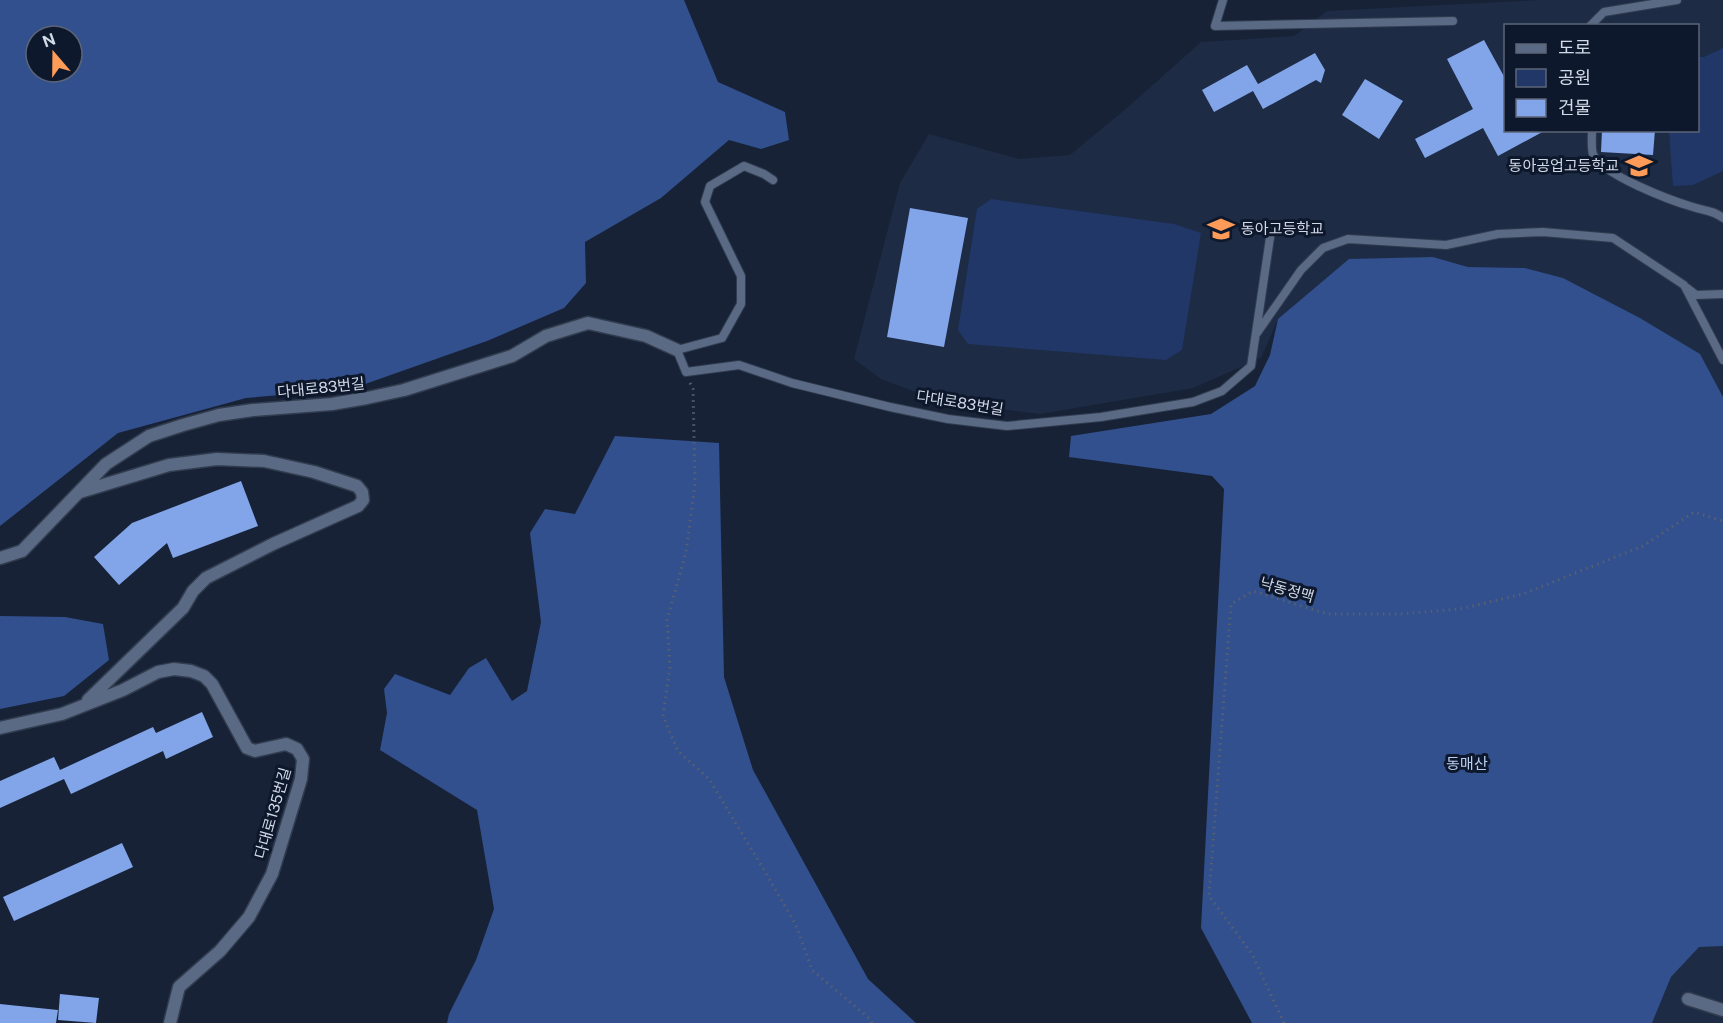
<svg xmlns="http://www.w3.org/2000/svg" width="1723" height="1023" viewBox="0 0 1723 1023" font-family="'Public Sans','Noto Sans KR',sans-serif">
<rect width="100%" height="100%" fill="#172236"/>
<path fill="#1d2b45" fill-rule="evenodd" d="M1541 0H1723V397L1699 354 1640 318 1563 278 1525 268 1468 267 1433 257 1278 319 1261 358 1193 388 1040 414 940 401 881 379 854 359 900 183 929 134 1019 159 1070 155 1128 107 1201 42 1294 36 1327 11ZM1506 26H1698V130H1506Z
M1699 946H1723V1023H1652L1671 977Z"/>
<path fill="#203768" d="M1723 48V171L1693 185 1673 186 1669 131 1698 130V57H1704Z
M991 199 1174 224 1201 233 1182 350 1166 360 968 344 958 330 977 209Z"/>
<path fill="#32508d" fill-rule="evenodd" d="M0 0H684L718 82 785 112 789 140 761 149 729 140 661 198 585 242 586 283 564 308 487 341 351 389 246 398 118 433 0 526ZM36 36H72V72H36Z
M1433 257 1468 267 1525 268 1563 278 1640 318 1700 354 1723 397V946L1699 947 1671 977 1652 1023H1252L1201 928 1224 489 1212 476 1069 457 1071 436 1211 414 1255 386 1270 355 1278 319 1349 259Z
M615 436 719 443 724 677 753 770 868 979 916 1023H447L449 1014 476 960 494 909 477 810 380 750 387 713 384 689 395 674 450 695 469 668 486 658 512 701 527 691 541 622 530 533 545 509 575 514Z
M0 616 65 617 103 624 109 660 64 696 0 709Z"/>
<path fill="#82a5e9" d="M1484 40 1506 80V130H1546L1498 156 1483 128 1425 158 1415 139 1473 109 1447 59Z
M1315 53 1325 70 1321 83 1316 80 1263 109 1253 91 1214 112 1202 90 1247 65 1258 84Z
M1365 79 1403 101 1379 139 1342 115Z
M1602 130H1655L1653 155 1601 152Z
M910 208 968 218 944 347 887 337Z
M241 481 258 526 173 558 167 543 119 585 94 557 132 523Z
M202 712 213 737 166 759 163 751 71 794 64 779 0 808V781L54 757 60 770 153 727 156 733Z
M122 843 133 867 14 921 3 897Z
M60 994 99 998 96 1023 58 1020Z
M0 1004 58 1010 56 1023H0Z"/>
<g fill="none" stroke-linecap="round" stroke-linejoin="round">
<defs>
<path id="lane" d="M1223 0 1215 26 1453 21
M1590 26 1604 12 1677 0
M1592 130C1592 137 1591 148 1593 154 1600 174 1672 201 1693 207 1705 211 1713 210 1723 218
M773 180 764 174 744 166 710 186 705 202 741 276V304L722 338 677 350 686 372 739 365 792 383 890 407 948 419 1007 426 1101 417 1193 402 1222 391 1251 366 1271 231
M1687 288 1696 295 1723 294
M1257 333 1301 270 1323 248 1348 239 1446 245 1498 234 1543 232 1613 238 1684 285 1723 360"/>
<path id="street" d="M80 492 169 465 217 459 264 461 314 472 357 486 362 492 363 500 358 506 273 544 206 578 193 591 183 608 88 700
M0 558 22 551 106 464 149 436 183 425 219 415 253 410 332 404 367 398 404 390 512 356 546 336 588 323 646 336 677 350
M0 728 62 714 123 690 158 672 174 669 191 671 204 676 212 684 247 748 255 751 286 744 297 749 303 759 301 779 272 874 249 917 220 951 179 987 170 1023
M1688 999 1723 1010"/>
</defs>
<use href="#lane" stroke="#313c4f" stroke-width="10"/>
<use href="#street" stroke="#313c4f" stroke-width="15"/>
<path stroke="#576072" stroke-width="3" stroke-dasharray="1.5 4.5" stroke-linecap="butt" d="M690 383 693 389 695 484 686 552 667 620 670 667 663 716 678 751 709 779 761 865 796 925 812 970 870 1019 872 1023
M1284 1023 1252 954 1209 896 1231 604 1253 591 1327 614H1399L1460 609 1523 594 1643 546 1694 512 1723 521"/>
<use href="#lane" stroke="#5a6984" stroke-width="8"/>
<use href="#street" stroke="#5a6984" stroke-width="12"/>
</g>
<defs>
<symbol id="school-bare" viewBox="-9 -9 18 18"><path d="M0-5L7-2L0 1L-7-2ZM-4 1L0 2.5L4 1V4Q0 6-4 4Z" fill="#fe9b58" stroke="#0e182c" stroke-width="2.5" paint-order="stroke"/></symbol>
</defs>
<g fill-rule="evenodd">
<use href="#school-bare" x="1620" y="147" width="38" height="38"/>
<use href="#school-bare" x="1202" y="210" width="38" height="38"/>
</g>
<g text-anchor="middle" stroke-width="6" stroke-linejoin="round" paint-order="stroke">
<g font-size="15" fill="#d2d9e7" stroke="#0e182c" text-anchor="end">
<text x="1619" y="171">동아공업고등학교</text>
<text x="1241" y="234" text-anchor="start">동아고등학교</text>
</g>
<g font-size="15" fill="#d2d9e7" stroke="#0e182c">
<text transform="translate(321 388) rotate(-6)" y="5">다대로83번길</text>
<text transform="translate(960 403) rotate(9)" y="5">다대로83번길</text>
<text transform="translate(1287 590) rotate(16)" y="5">낙동정맥</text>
<text transform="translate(273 813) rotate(-74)" y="5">다대로135번길</text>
</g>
<g font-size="15" fill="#bacef1" stroke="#0e182c">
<text x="1467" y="769">동매산</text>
</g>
</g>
<rect x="1504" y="24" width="195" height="108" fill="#0e182c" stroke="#5c6577" stroke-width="1.5"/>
<rect x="1516" y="44" width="30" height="9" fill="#5a6984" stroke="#5c6577" stroke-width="1.5"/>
<text x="1558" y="54" font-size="18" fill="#d2d9e7">도로</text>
<rect x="1516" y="69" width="30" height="18" fill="#203768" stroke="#5c6577" stroke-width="1.5"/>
<text x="1558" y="84" font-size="18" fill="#d2d9e7">공원</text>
<rect x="1516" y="99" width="30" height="18" fill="#82a5e9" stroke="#5c6577" stroke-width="1.5"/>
<text x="1558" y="114" font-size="18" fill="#d2d9e7">건물</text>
<g transform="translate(54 54) rotate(340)"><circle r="28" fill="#0e182c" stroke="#5c6577" stroke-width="1.5"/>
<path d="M0-4.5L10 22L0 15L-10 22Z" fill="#fe9b58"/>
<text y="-9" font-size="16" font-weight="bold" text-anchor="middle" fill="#d2d9e7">N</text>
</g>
</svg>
